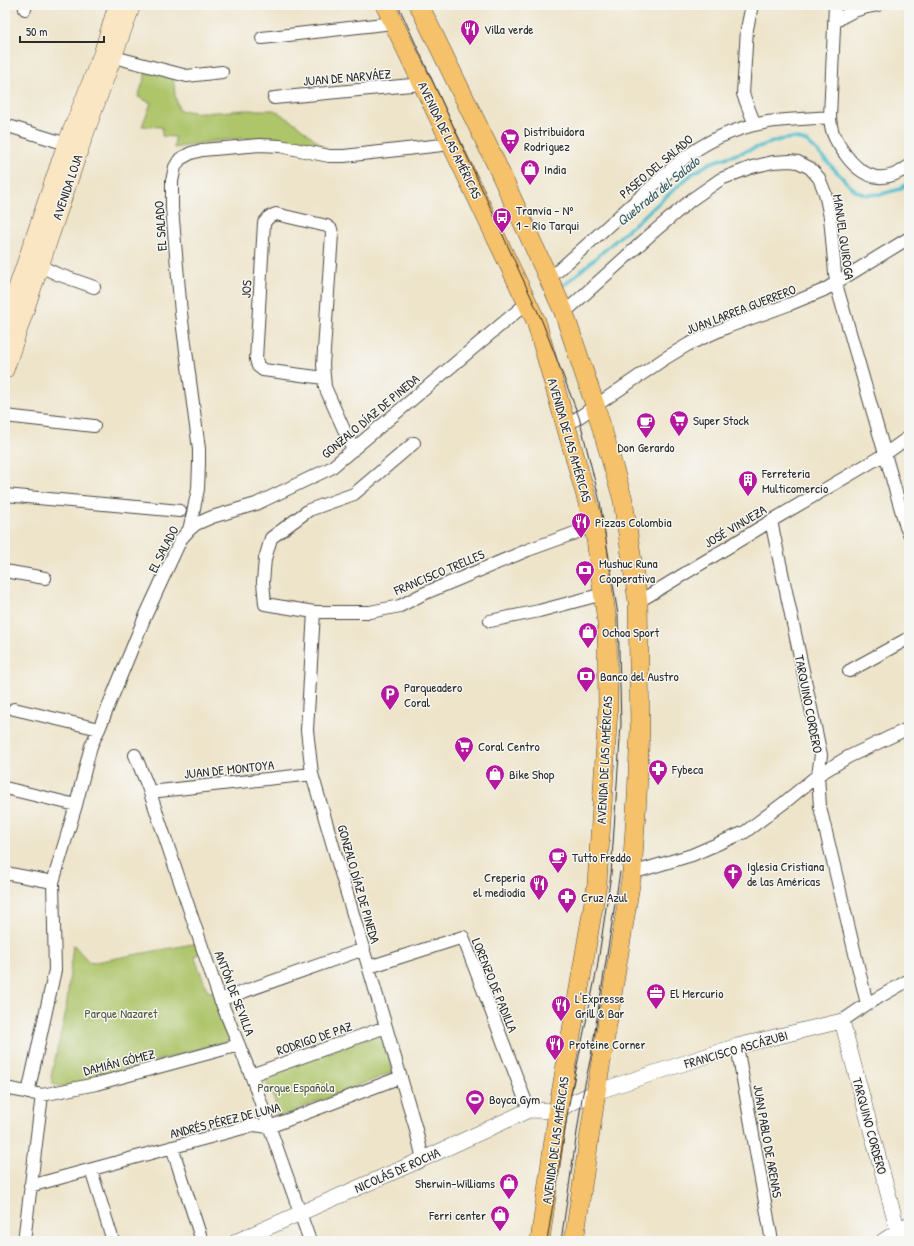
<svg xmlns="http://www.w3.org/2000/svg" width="914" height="1246" viewBox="0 0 914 1246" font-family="'Patrick Hand',sans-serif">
<rect width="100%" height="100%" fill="#f6f6f2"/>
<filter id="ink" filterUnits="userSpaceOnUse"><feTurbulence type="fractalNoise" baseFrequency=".025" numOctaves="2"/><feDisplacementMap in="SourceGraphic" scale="8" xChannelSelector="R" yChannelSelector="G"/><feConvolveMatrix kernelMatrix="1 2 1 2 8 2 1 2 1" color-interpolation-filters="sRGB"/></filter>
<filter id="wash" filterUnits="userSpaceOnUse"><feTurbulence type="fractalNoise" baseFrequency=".012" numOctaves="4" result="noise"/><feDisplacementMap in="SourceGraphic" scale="16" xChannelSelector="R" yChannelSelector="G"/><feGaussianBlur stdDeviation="0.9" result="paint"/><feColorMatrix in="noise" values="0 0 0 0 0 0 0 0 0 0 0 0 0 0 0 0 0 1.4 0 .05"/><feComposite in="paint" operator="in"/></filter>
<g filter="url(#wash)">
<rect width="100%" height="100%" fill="#eee4ca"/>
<path fill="#aec56a" stroke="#6c784a" d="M147 70 173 75 175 95 179 110 202 113 245 110H274L295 123 328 150C310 146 291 141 273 139 240 136 206 142 174 148L175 137 162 136V127L142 126 151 103 138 97Z
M198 943 201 953 194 956 208 992 215 991 233 1036 228 1041 62 1087 53 1084 51 1077 66 1011 73 944 90 963Z
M383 1032 393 1072 276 1118C279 1106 270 1085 261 1077Z"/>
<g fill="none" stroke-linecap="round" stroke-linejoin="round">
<path stroke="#52becc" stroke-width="3.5" d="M560 289 692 174 710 163 779 140 792 138 799 139 807 142 820 154 850 186 858 192 867 195 882 194 900 189 909 182"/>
</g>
</g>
<g filter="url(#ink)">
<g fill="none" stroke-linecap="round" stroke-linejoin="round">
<defs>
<path id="minor" d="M752 5 747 29 743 94 755 125
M835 5 830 117C831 134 836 141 845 154 863 179 884 185 909 166
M25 9 26 5
M834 23C847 12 862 7 878 5
M262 38 393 23
M106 55 187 76 222 72
M274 98 422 84
M5 125 73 146
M40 266 57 274 94 287
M549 279 677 164C703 142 734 128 768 122 788 119 810 119 830 117
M564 313 650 235 691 200 721 179 752 167 773 162 790 161 798 162 810 168 819 178 825 193 830 217 836 284 906 527 909 533
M324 378 263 370 258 366 256 359 264 223 269 217 276 214 327 226 331 229 332 234 323 365 325 387 353 450
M5 416 94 426
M566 426 664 359 689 344 727 327 790 304 824 290 909 238
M414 443 354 494 309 510 271 538 265 559 263 582 265 604 314 612H370L400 606 423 594 528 550 575 533 594 524
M5 495 180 511
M771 521 821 755 818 775 820 807 867 1004
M189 530 196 524 212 517 256 504 331 468 528 302
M5 571 45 578
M638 602 771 521 885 454 909 437
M314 612 307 730 312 774 415 1126 423 1159
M490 621 539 611 603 594
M849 671 909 638
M14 709 99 729
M135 755 148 787 218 994 251 1075 310 1241
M5 788 76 805
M150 792 312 774
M5 873 53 882 76 805 91 746 99 729 144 619 181 539 189 530 193 513 198 489 199 464V449L181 313 172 208V181L175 167 180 159 191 153 202 150 260 145 280 146 329 156H344L451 144
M632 873 692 855 745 832 785 802 818 775 848 757 909 728
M369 967 463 937 529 1110
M220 1000 364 949
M842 1021 867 1004 909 980
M737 1046 772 1241
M251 1075 386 1027
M5 1088 42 1095 96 1084 239 1045
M28 1093 55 970 53 882
M172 1147 202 1241
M91 1170 113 1241
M30 1186 254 1125 269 1127 401 1077
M24 1241 42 1095"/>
<path id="tertiary" d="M237 1241 423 1159 529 1110 558 1111 569 1104 596 1092 737 1046 842 1021 898 1231
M883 1241 909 1224"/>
<path id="secondary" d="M5 323 66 144 102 54 117 5
M5 370 80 148 132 5"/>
<path id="primary" d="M385 5 536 321 594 524 607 622 608 710 597 884 558 1111 540 1241
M419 5 492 155 563 310 595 405 623 500 638 602 640 729 637 797 632 873 596 1092 574 1241"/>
</defs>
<use href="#minor" stroke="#484743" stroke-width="14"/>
<use href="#tertiary" stroke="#484743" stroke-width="16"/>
<use href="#secondary" stroke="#484743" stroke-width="18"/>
<use href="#primary" stroke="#484743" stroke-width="20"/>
<use href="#minor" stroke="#fff" stroke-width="12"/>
<use href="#tertiary" stroke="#fff" stroke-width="15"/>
<use href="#secondary" stroke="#fbe6c4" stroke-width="17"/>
<use href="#primary" stroke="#f5c16b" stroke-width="19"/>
<path stroke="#2b2b2b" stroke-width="1" d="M398 5 542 321 579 417 600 502 618 615 621 724 611 874 597 969 569 1104 547 1241
M561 1241 582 1098 591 1056 620 872"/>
</g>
</g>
<defs>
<symbol id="restaurant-pin" viewBox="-11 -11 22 30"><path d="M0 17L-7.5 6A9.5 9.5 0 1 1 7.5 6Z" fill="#b5179e" stroke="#f6f6f2"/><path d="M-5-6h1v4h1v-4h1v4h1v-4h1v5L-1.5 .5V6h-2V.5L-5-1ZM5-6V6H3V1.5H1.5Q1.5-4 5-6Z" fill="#fff"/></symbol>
<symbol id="supermarket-pin" viewBox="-11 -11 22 30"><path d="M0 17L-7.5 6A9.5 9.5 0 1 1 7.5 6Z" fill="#b5179e" stroke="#f6f6f2"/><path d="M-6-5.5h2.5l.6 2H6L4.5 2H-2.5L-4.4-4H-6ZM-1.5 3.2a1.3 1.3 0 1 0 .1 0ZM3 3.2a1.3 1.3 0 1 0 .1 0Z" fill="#fff"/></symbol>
<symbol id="shop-pin" viewBox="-11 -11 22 30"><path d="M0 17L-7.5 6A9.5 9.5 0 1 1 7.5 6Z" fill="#b5179e" stroke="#f6f6f2"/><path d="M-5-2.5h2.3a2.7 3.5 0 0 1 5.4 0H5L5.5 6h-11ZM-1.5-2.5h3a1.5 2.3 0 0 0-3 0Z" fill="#fff"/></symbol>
<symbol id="bus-pin" viewBox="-11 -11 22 30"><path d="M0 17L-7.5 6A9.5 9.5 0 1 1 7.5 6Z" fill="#b5179e" stroke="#f6f6f2"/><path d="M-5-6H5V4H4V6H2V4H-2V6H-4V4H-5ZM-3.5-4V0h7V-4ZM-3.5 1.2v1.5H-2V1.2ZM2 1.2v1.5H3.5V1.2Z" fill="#fff"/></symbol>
<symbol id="cafe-pin" viewBox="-11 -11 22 30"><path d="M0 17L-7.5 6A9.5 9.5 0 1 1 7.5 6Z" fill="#b5179e" stroke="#f6f6f2"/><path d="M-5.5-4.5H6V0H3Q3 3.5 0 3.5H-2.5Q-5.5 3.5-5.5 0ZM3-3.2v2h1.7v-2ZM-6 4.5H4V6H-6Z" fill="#fff"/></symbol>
<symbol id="building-pin" viewBox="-11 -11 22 30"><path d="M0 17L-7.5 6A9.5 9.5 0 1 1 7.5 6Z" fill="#b5179e" stroke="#f6f6f2"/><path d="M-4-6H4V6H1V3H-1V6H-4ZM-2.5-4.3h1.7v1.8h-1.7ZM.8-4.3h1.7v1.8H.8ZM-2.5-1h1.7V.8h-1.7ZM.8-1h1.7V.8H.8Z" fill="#fff"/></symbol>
<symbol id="bank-pin" viewBox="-11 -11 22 30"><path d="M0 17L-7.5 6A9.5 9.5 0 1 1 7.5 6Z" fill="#b5179e" stroke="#f6f6f2"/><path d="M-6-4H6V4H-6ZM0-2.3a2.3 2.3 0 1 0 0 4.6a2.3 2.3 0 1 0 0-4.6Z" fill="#fff"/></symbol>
<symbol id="parking-pin" viewBox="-11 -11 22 30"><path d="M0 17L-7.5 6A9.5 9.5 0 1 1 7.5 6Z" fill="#b5179e" stroke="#f6f6f2"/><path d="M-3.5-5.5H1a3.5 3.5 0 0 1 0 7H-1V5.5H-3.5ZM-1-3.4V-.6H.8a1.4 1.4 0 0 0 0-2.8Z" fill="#fff"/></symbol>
<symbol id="pharmacy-pin" viewBox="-11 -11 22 30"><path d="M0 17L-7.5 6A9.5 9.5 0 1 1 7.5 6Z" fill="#b5179e" stroke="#f6f6f2"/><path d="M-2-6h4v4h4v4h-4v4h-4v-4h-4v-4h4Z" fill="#fff"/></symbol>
<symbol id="church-pin" viewBox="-11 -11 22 30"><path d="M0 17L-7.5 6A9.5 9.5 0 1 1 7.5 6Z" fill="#b5179e" stroke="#f6f6f2"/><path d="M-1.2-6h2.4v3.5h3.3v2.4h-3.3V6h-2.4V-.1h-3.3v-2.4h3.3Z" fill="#fff"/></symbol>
<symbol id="office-pin" viewBox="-11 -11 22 30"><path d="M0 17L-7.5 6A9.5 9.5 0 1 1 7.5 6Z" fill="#b5179e" stroke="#f6f6f2"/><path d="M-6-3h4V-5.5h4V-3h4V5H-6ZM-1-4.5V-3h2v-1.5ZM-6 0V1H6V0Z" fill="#fff"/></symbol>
<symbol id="stadium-pin" viewBox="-11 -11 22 30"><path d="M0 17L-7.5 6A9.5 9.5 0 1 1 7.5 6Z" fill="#b5179e" stroke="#f6f6f2"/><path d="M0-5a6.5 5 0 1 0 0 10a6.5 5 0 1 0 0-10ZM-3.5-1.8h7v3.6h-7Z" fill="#fff"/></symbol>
</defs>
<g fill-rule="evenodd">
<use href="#restaurant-pin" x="459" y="18" width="22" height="30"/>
<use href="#supermarket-pin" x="499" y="127" width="22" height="30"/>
<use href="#shop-pin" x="519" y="158" width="22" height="30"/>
<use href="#bus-pin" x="491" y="206" width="22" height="30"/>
<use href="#supermarket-pin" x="668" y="409" width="22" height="30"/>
<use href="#cafe-pin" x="635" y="411" width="22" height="30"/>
<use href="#building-pin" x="737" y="469" width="22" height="30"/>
<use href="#restaurant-pin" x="570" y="511" width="22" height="30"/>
<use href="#bank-pin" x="574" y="559" width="22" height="30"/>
<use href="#shop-pin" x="577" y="621" width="22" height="30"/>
<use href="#bank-pin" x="575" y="665" width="22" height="30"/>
<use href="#parking-pin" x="379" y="683" width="22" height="30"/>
<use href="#supermarket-pin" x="453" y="735" width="22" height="30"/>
<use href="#pharmacy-pin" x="647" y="758" width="22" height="30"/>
<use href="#shop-pin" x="484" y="763" width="22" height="30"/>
<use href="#cafe-pin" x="547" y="846" width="22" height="30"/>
<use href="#church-pin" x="722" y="862" width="22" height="30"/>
<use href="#restaurant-pin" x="528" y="873" width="22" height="30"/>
<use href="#pharmacy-pin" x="556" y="886" width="22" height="30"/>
<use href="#office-pin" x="645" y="982" width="22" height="30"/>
<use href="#restaurant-pin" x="550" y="994" width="22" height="30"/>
<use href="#restaurant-pin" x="544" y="1033" width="22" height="30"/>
<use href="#stadium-pin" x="464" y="1088" width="22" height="30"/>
<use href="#shop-pin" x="498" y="1172" width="22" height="30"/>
<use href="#shop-pin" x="489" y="1204" width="22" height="30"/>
</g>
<g text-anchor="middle" stroke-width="3" stroke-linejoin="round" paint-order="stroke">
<g font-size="13" fill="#2b2b2b" stroke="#f6f6f2" text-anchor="start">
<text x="484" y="34">Villa verde</text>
<text x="524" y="136">Distribuidora<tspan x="524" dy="15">Rodriguez</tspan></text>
<text x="544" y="174">India</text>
<text x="516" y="215">Tranvía - Nº<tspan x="516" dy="15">1 - Río Tarqui</tspan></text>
<text x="693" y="425">Super Stock</text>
<text x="646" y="452" text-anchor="middle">Don Gerardo</text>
<text x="762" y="478">Ferreteria<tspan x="762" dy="15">Multicomercio</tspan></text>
<text x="595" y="527">Pizzas Colombia</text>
<text x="599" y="568">Mushuc Runa<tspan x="599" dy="15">Cooperativa</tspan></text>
<text x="602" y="637">Ochoa Sport</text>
<text x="600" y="681">Banco del Austro</text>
<text x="404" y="692">Parqueadero<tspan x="404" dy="15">Coral</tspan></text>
<text x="478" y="751">Coral Centro</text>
<text x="672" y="774">Fybeca</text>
<text x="509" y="779">Bike Shop</text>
<text x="572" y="862">Tutto Freddo</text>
<text x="747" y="871">Iglesia Cristiana<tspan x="747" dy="15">de las Américas</tspan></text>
<text x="525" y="882" text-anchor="end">Creperia<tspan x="525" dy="15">el mediodía</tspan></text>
<text x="581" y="902">Cruz Azul</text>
<text x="670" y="998">El Mercurio</text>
<text x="575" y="1003">L'Expresse<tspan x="575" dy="15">Grill &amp; Bar</tspan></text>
<text x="569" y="1049">Proteine Corner</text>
<text x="489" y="1104">Boyca Gym</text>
<text x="495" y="1188" text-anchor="end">Sherwin-Williams</text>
<text x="486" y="1220" text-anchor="end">Ferri center</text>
</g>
<g font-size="13" fill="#2b2b2b" stroke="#f6f6f2">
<text transform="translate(347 77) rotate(-5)" y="5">JUAN DE NARVÁEZ</text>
<text transform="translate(450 140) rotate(64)" y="5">AVENIDA DE LAS AMÉRICAS</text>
<text transform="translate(656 166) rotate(-40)" y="5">PASEO DEL SALADO</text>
<text transform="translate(67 187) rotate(-71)" y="5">AVENIDA LOJA</text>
<text transform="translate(160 226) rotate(-94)" y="5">EL SALADO</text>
<text transform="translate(844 237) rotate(82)" y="5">MANUEL QUIROGA</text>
<text transform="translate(246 289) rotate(-87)" y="5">JOS</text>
<text transform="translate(741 309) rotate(-21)" y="5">JUAN LARREA GUERRERO</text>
<text transform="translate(370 416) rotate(-40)" y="5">GONZALO DÍAZ DE PINEDA</text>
<text transform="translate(570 440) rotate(74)" y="5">AVENIDA DE LAS AMÉRICAS</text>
<text transform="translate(735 526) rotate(-31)" y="5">JOSÉ VINUEZA</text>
<text transform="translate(163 549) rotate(-63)" y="5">EL SALADO</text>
<text transform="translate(439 572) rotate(-23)" y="5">FRANCISCO TRELLES</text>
<text transform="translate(809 704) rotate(79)" y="5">TARQUINO CORDERO</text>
<text transform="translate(604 760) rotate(-87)" y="5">AVENIDA DE LAS AMÉRICAS</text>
<text transform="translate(229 769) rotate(-6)" y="5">JUAN DE MONTOYA</text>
<text transform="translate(359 884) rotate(74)" y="5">GONZALO DÍAZ DE PINEDA</text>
<text transform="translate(495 985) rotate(68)" y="5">LORENZO DE PADILLA</text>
<text transform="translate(235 993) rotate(69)" y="5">ANTÓN DE SEVILLA</text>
<text transform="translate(314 1038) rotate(-19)" y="5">RODRIGO DE PAZ</text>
<text transform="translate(736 1049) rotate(-16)" y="5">FRANCISCO ASCÁZUBI</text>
<text transform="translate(119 1062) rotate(-14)" y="5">DAMIÁN GÓMEZ</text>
<text transform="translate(225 1120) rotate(-14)" y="5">ANDRÉS PÉREZ DE LUNA</text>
<text transform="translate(870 1126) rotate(75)" y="5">TARQUINO CORDERO</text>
<text transform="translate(555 1140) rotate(-82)" y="5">AVENIDA DE LAS AMÉRICAS</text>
<text transform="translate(768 1141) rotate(80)" y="5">JUAN PABLO DE ARENAS</text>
<text transform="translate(397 1170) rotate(-24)" y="5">NICOLÁS DE ROCHA</text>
</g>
<g font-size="13" fill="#52593e" stroke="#f6f6f2">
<text x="121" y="1018">Parque Nazaret</text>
<text x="296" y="1092">Parque Española</text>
</g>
<g font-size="14" font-style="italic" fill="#395e63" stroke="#f6f6f2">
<text transform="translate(658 191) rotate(-39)" y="5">Quebrada del Salado</text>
</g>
</g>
<rect width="914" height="1246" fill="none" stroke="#f6f6f2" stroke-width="20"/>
<path d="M20 36v6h84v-6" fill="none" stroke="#2b2b2b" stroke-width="2"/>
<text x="26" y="36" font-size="12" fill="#2b2b2b" stroke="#f6f6f2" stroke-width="3" paint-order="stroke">50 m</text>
</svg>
